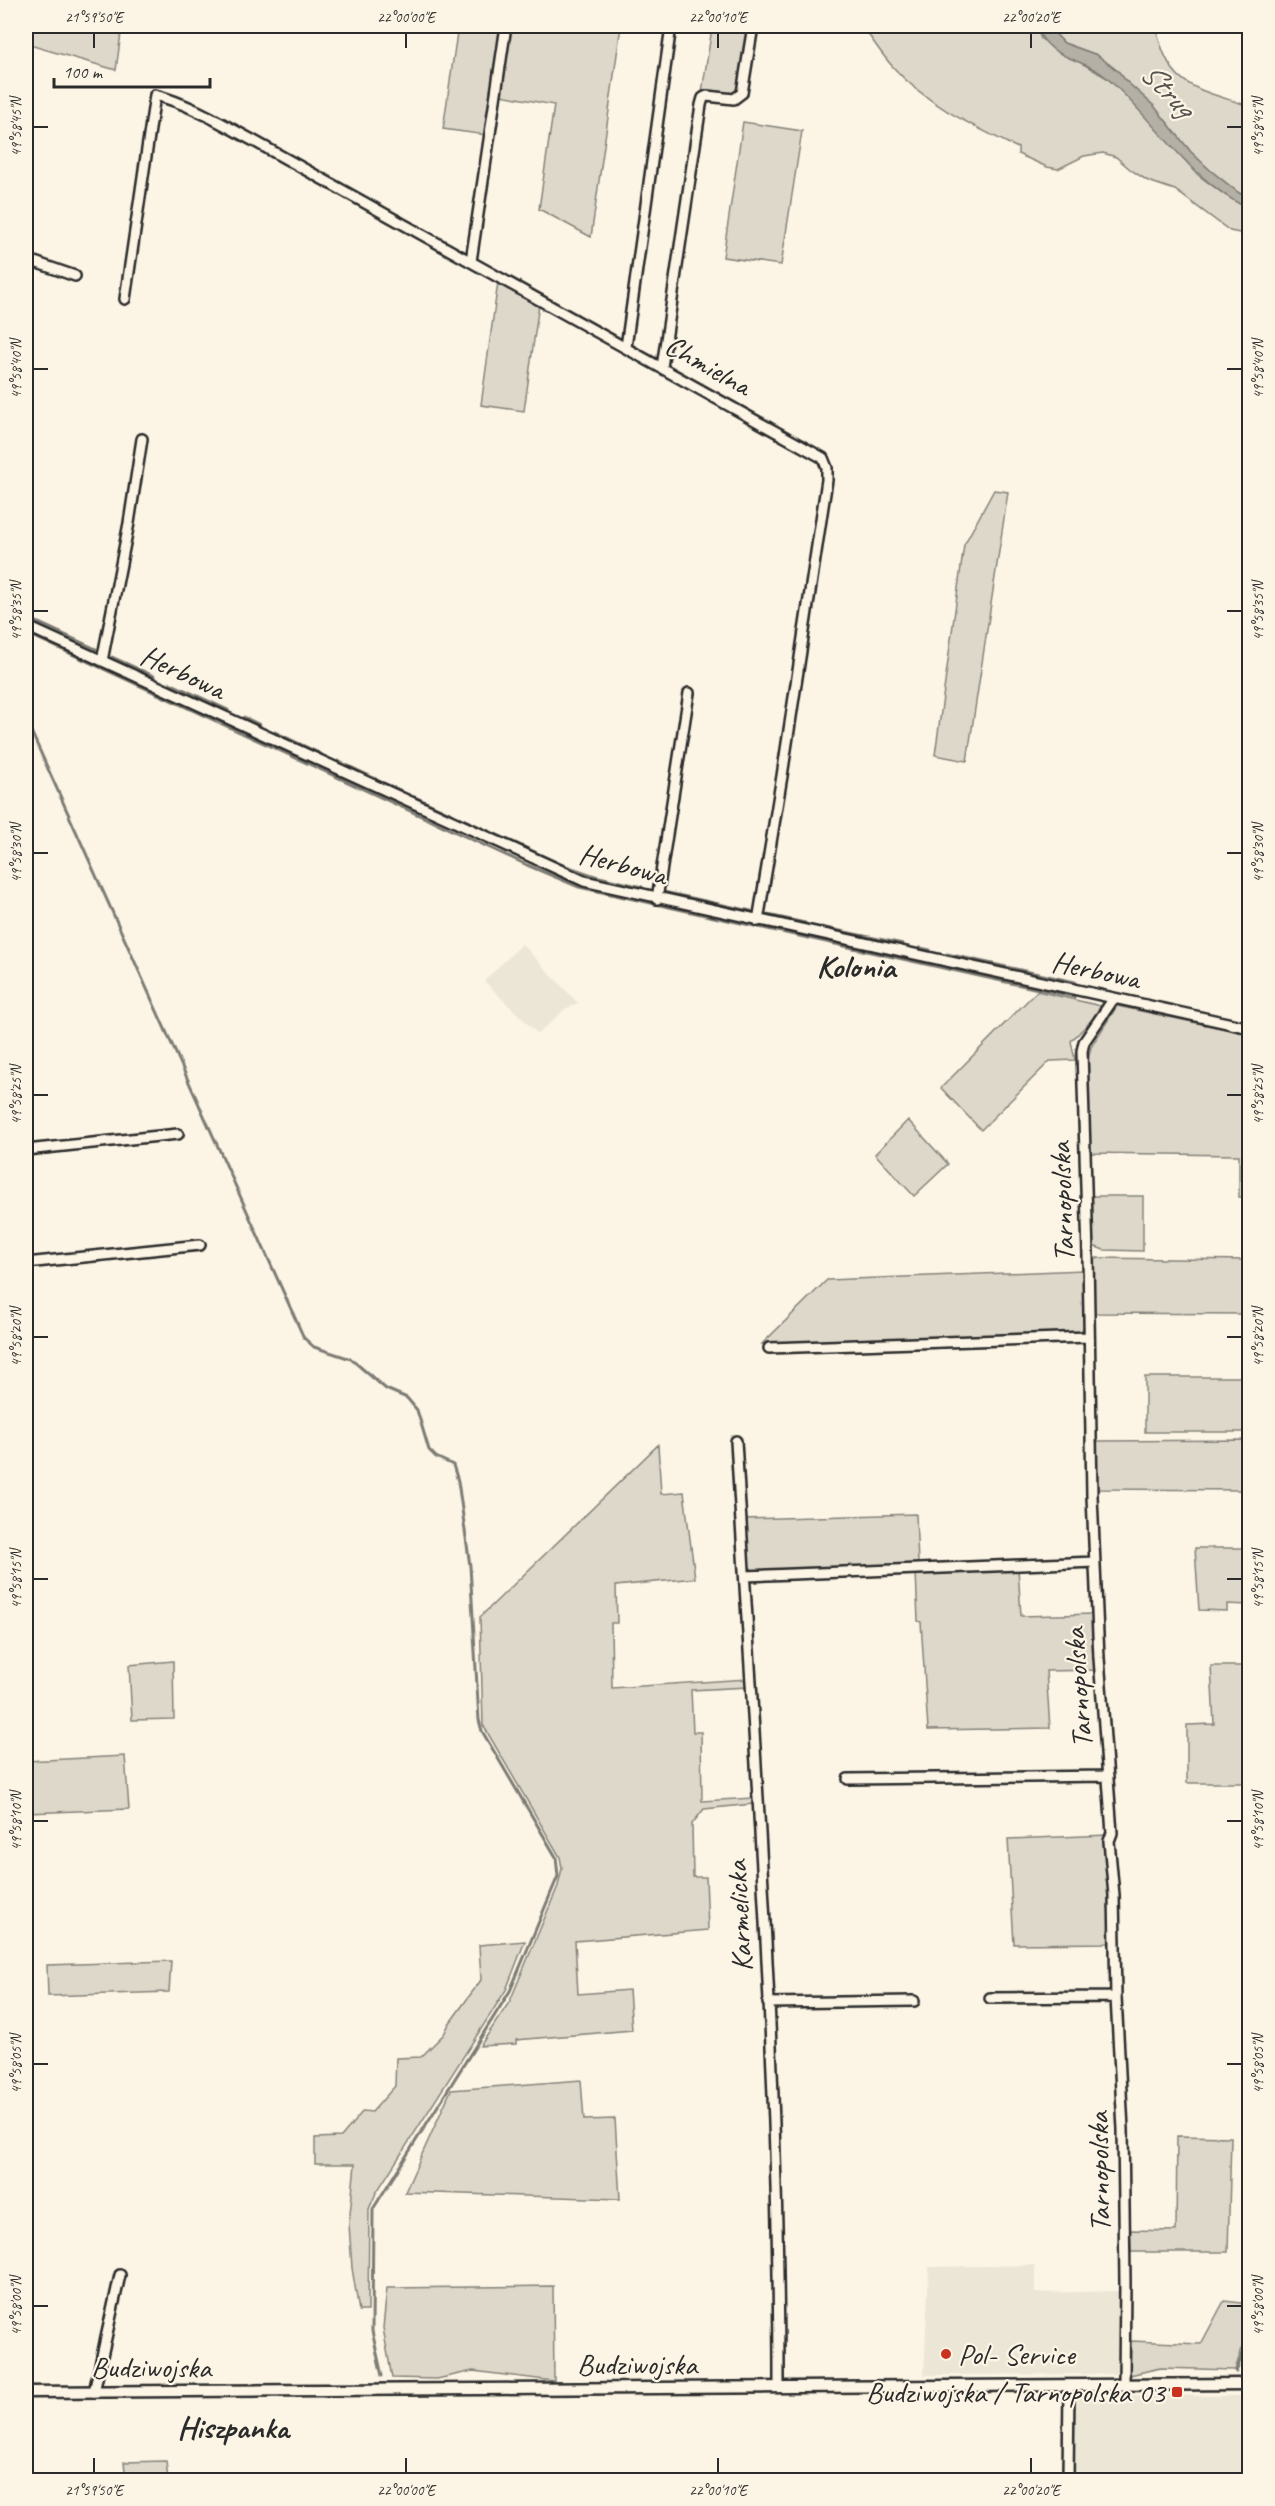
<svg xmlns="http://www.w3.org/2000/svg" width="1275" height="2506" viewBox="0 0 1275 2506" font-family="Caveat,sans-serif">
<rect width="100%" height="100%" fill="#fcf5e5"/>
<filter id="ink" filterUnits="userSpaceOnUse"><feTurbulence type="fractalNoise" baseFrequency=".0167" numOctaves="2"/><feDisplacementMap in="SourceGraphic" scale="12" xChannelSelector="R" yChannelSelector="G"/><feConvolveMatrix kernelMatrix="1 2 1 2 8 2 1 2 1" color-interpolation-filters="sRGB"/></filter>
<g filter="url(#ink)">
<path fill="#ece6d7" d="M522 944 578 1003 565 1009 538 1034 484 981Z
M1035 2265V2293L1121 2291 1119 2374 924 2375 929 2267Z
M1073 2395 1249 2396V2480H1072Z"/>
<path fill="#ded8ca" stroke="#84827a" stroke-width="1.5" d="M26 26H122L116 70 26 44Z
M458 26H502L486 135 443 129Z
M510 26H621L591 237 539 209 554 105 501 95Z
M862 26H1036L1041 39 1107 78 1134 102 1198 175 1225 195 1249 209V235L1230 231 1175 190 1148 181 1131 170 1116 157 1103 153 1084 156 1058 169 1047 167 1018 154V148C973 126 927 105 893 67 882 55 872 39 862 26Z
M1048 26H1156C1168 88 1195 88 1249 106V197L1239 193 1210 170 1191 152 1154 106 1126 81 1119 72 1097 55 1064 43Z
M712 28 748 33 739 94 735 97 702 92Z
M743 122 802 131 781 265 723 257Z
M498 282 539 304 524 411 481 405Z
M994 490 1008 492 967 761 935 755 964 545Z
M1037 991 1105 1007 1071 1041 1075 1060 1050 1061 981 1130 941 1088Z
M1117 1006 1249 1034V1251H1245L1246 1197H1239V1155L1088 1153 1086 1068 1091 1047Z
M908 1120 948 1164 914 1196 875 1154Z
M1089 1196H1143V1251L1104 1250 1093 1246Z
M1094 1258 1249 1260V1314L1091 1313 1090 1261Z
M1084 1270 1085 1326 1080 1332 762 1344 827 1280Z
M1145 1377H1249V1432H1145Z
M1249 1440V1490L1094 1489 1093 1446 1098 1441Z
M658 1445 661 1494 684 1492 695 1578 616 1586 617 1623H611L612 1688 747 1679 748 1687 691 1690 693 1732H701L702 1801 753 1798V1804L704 1809 692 1824 693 1877H706L708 1930 575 1941 578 1994 629 1990 632 2030 516 2040V2044L480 2046 510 2001 558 1886 562 1868 560 1857 483 1725 480 1617Z
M916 1514 918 1564 754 1571 745 1563 743 1519Z
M1195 1548H1249V1605L1227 1604V1611L1199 1610Z
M1018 1568 1021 1616 1094 1614 1098 1670 1046 1671 1050 1728 928 1730 921 1622 918 1621 916 1572Z
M173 1661 174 1719 132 1720 129 1665Z
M1211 1666H1249V1783H1187V1725L1214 1724Z
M125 1756 129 1809 27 1813 26 1761Z
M1109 1835 1112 1943 1014 1944 1008 1839Z
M525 1941 506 1990 376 2193 369 2209 368 2311H359L352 2268 349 2224 355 2164H315V2138L341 2137 363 2111 372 2112 395 2086 396 2058 421 2057 444 2034 449 2024 481 1980 479 1945Z
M171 1961 169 1992 48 1996 47 1965Z
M581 2080 584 2120 615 2119 620 2199 405 2192 451 2090Z
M1177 2136 1231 2137 1228 2252H1131L1130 2230 1176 2231Z
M1249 2279V2327L1235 2370 1160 2368 1130 2375 1131 2341 1201 2344 1224 2301 1242 2303Z
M553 2286 554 2381 473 2371 437 2379 392 2378 383 2328 387 2288Z
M166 2461 168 2480H126L124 2462Z"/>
<path fill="#b4b0a5" stroke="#7d7b74" stroke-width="1.5" d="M1036 26H1048L1064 43 1097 55 1119 72 1126 81 1154 106 1191 152 1210 170 1239 193 1249 197V209C1190 180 1155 121 1107 78 1082 56 1050 62 1036 26Z"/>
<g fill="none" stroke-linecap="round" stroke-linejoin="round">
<path stroke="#7d7b74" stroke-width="3" d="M26 617 96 649
M26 633 527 865 579 887 1074 997
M112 657 154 676
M170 683 228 710
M244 717 260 725
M26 720 304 1338 314 1347 351 1359 386 1389 407 1398 417 1410 429 1450 436 1457 453 1465 458 1481 470 1566 479 1720 482 1731 556 1857 558 1876 510 1991 373 2209 372 2331 382 2376
M275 732 321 754
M338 761 376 779
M384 783 400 790
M415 797 563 865 595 876 642 887
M659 891 751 911
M768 915 805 923
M821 927 903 944
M920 948 930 950
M947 954 1075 982
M1236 2372 1250 2335"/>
<defs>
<path id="minor" d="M26 259 75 276
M471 261 506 26
M125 299 155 95C190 104 222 124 254 141L823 458 827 468V480L782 776 758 921
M626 347 671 26
M662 367 701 105 703 98 707 96 734 99 742 93 753 26
M26 626 584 881 1250 1028
M102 661 129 523 142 439
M657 899 689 693
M1114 998 1084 1042 1082 1051 1088 1255 1092 1496 1099 1658 1112 1833 1109 1841 1114 1895 1116 1997 1123 2129 1125 2283 1124 2384
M26 1150 178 1134
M26 1263 200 1245
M769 1348 1089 1337
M736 1441C755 1756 779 2072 779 2387
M745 1576 1095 1562
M848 1779 1108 1776
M990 1998 1116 1997
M768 2003 914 2001
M94 2392 120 2275
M1068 2480 1069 2385"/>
<path id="tertiary" d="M26 2392 1250 2384"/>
</defs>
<use href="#minor" stroke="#2b2b2b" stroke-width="14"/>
<use href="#tertiary" stroke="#2b2b2b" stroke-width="15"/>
<use href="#minor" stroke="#fcf5e5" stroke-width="9"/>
<use href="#tertiary" stroke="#fcf5e5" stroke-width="10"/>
</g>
</g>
<path fill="none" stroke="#2b2b2b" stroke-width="2" d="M94 33V48M406 33V48M718 33V48M1031 33V48M33 127H48M1227 127H1242M33 369H48M1227 369H1242M33 611H48M1227 611H1242M33 853H48M1227 853H1242M33 1095H48M1227 1095H1242M33 1337H48M1227 1337H1242M33 1579H48M1227 1579H1242M33 1821H48M1227 1821H1242M33 2064H48M1227 2064H1242M33 2306H48M1227 2306H1242M94 2458V2473M406 2458V2473M718 2458V2473M1031 2458V2473"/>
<g fill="#c8321e" stroke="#fcf5e5" stroke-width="2">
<circle cx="946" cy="2354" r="6"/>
<rect x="1171" y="2386" width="12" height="12" rx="3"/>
</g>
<g text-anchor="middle" stroke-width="4.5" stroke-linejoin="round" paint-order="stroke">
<g font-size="30" fill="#2b2b2b" stroke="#fcf5e5">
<text transform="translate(708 365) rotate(29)" y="10">Chmielna</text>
<text transform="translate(183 672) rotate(25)" y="10">Herbowa</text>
<text transform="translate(623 864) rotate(15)" y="10">Herbowa</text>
<text transform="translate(1096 970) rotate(12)" y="10">Herbowa</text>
<text transform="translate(1062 1202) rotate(-92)" y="10">Tarnopolska</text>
<text transform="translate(1078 1688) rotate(-94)" y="10">Tarnopolska</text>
<text transform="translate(739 1916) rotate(-93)" y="10">Karmelicka</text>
<text transform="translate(1099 2172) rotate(-91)" y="10">Tarnopolska</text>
<text x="637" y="2374">Budziwojska</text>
<text x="151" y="2377">Budziwojska</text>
</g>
<g font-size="30" fill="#2b2b2b" stroke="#fcf5e5" text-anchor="start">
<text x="958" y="2364">Pol- Service</text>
<text x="1165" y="2402" text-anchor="end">Budziwojska / Tarnopolska 03</text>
</g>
<g font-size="32" font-style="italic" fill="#545350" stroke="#fcf5e5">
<text transform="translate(1168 89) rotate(46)" y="11">Strug</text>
</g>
<g font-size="32" font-weight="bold" fill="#2b2b2b" stroke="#fcf5e5">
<text x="856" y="977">Kolonia</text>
<text x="233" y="2438">Hiszpanka</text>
</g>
</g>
<rect width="1275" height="2506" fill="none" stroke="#fcf5e5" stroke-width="66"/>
<path d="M54 78v9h156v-9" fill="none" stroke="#2b2b2b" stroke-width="3"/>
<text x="63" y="78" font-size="18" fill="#2b2b2b" stroke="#fcf5e5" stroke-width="4.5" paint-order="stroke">100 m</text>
<rect x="33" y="33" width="1209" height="2440" fill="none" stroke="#2b2b2b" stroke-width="2"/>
<g font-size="15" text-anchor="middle" fill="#2b2b2b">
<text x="94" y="22">21°59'50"E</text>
<text x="406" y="22">22°00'00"E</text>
<text x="718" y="22">22°00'10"E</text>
<text x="1031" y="22">22°00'20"E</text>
<text transform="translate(16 127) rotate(-90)" y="5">49°58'45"N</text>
<text transform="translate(1258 127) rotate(-90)" y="5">49°58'45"N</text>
<text transform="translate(16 369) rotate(-90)" y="5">49°58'40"N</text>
<text transform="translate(1258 369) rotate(-90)" y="5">49°58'40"N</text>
<text transform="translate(16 611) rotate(-90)" y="5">49°58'35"N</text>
<text transform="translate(1258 611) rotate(-90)" y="5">49°58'35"N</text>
<text transform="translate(16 853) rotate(-90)" y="5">49°58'30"N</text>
<text transform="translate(1258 853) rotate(-90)" y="5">49°58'30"N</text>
<text transform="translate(16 1095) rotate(-90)" y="5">49°58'25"N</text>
<text transform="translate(1258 1095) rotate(-90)" y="5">49°58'25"N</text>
<text transform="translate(16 1337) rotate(-90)" y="5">49°58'20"N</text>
<text transform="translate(1258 1337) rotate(-90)" y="5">49°58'20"N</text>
<text transform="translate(16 1579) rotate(-90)" y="5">49°58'15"N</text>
<text transform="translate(1258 1579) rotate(-90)" y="5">49°58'15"N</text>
<text transform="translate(16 1821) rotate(-90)" y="5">49°58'10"N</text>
<text transform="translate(1258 1821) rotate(-90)" y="5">49°58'10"N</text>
<text transform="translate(16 2064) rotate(-90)" y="5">49°58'05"N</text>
<text transform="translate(1258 2064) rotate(-90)" y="5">49°58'05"N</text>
<text transform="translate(16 2306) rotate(-90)" y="5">49°58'00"N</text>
<text transform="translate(1258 2306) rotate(-90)" y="5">49°58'00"N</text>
<text x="94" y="2495">21°59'50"E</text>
<text x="406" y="2495">22°00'00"E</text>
<text x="718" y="2495">22°00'10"E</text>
<text x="1031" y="2495">22°00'20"E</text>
</g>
</svg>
